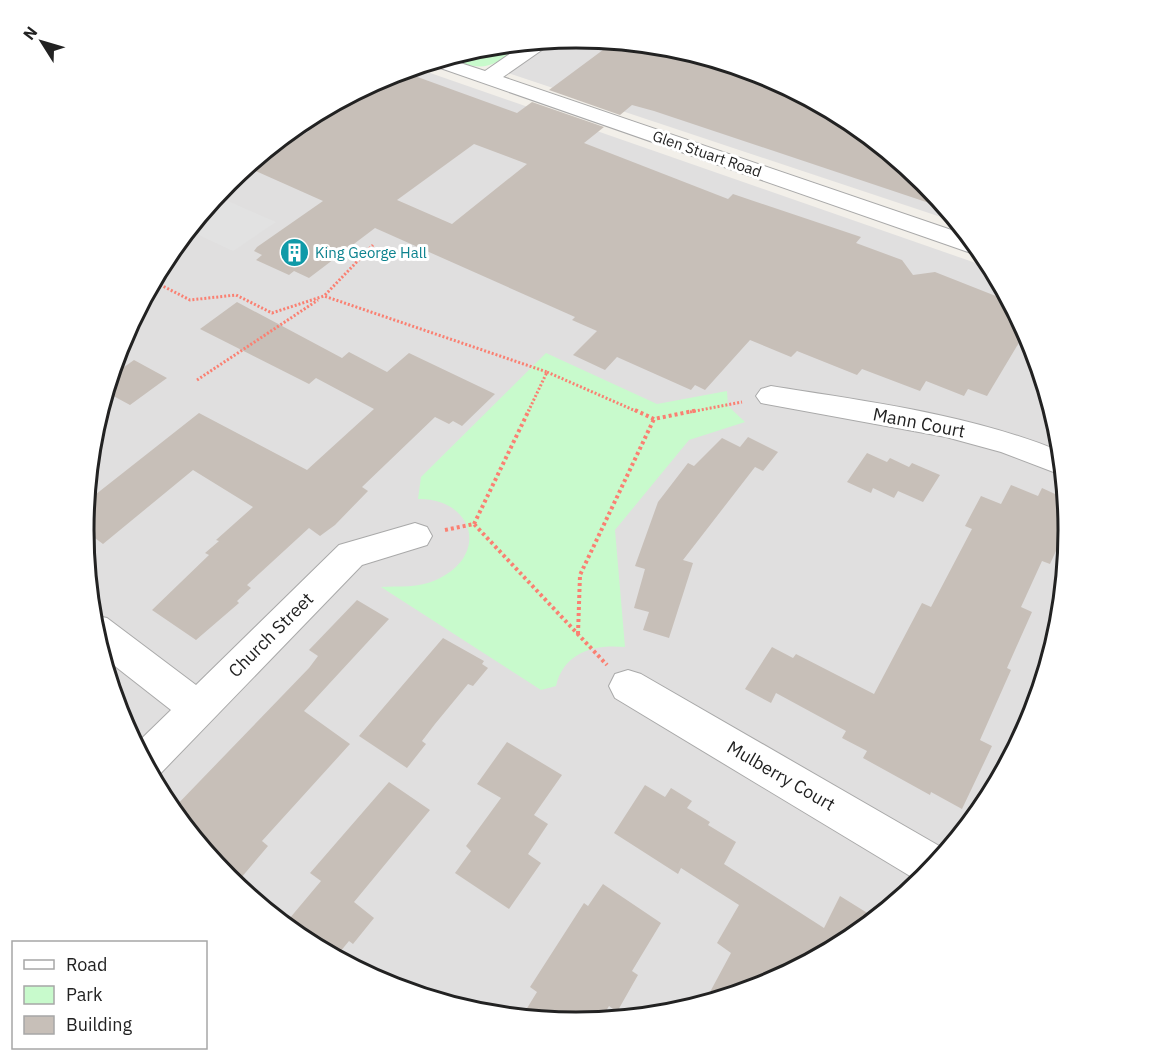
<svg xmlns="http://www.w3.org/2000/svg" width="1153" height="1061" viewBox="0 0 1153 1061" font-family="'IBM Plex Sans',sans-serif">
<rect width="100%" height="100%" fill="#f2efe9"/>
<path fill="#e0dfdf" d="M577 38 673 47 765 75 851 121 925 182 959 223 490 67 526 43Z
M413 67 993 269 1032 342 1060 435 1069 531 1060 627 1032 719 986 805 925 879 850 941 765 986 672 1014 576 1023 480 1014 388 986 302 940 228 879 166 804 121 719 93 626 84 530 93 434 121 342 167 256 228 182 303 120 388 75Z"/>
<path fill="#c8facc" d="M526 43C488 68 490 73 445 58L481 47Z
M546 353 657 404 727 391 728 406 745 422 689 440 615 530 625 647C594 644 564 652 556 686L541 690 381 587C399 586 419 588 436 580 491 555 473 498 418 499L421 477Z"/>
<path fill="#e2e2e2" d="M216 196 276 222 233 251 188 230Z"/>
<path fill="#c7bfb8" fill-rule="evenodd" d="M615 41 673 47 765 75 851 121 925 182 947 209 654 111 632 105 620 115 549 90Z
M401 71 517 113 532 102 604 127 584 143 728 199 733 194 861 237 856 243 902 260 913 275 935 272 1011 302 1026 331 987 396 968 389 964 396 926 381 920 391 862 369 857 375 797 351 791 357 750 340 705 390 695 385 691 390 617 357 605 370 573 355 597 331 572 320 575 317 375 228 309 278 294 271 289 275 256 260 262 255 254 251 257 247 323 201 249 168 309 131 304 129 328 115 322 113 388 75ZM474 144 527 164 452 224 397 200Z
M237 302 342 358 349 352 387 372 409 353 495 394 462 426 453 421 449 424 435 417 362 487 368 491 335 525 320 536 309 528 247 585 251 588 237 601 239 603 196 640 152 610 209 555 205 553 219 541 216 540 253 507 193 470 103 544 84 530 86 502 199 413 307 470 374 409 316 378 309 384 200 329Z
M134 360 167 378 130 405 106 392 110 377Z
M748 437 778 452 763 471 755 467 683 560 693 563 669 638 643 630 649 612 634 608 645 569 635 566 658 502 688 463 694 466 722 438 740 447Z
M867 453 887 462 890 458 909 467 912 463 940 475 923 502 898 491 894 498 873 488 871 493 847 482Z
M1011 485 1038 496 1042 488 1066 499 1068 514 1058 536 1062 538 1050 564 1042 561 1021 607 1032 612 1007 668 1011 670 980 740 992 746 962 809 931 792 930 795 863 758 867 751 842 738 846 731 776 693 771 703 745 689 772 647 793 658 796 654 874 694 922 603 931 607 972 529 965 526 981 496 1001 504Z
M357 600 389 619 304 711 350 744 262 841 268 846 235 885 172 810 309 668 318 656 309 650Z
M443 638 484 661 482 664 488 668 473 686 468 684 435 724 422 741 426 744 407 768 359 736Z
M507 742 562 775 534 815 548 824 528 854 541 863 509 909 455 873 471 851 466 846 501 798 477 784Z
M389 782 430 810 354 902 374 918 353 944 349 941 335 958 302 940 284 925 321 881 310 873Z
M645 785 665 797 671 788 692 801 687 808 710 822 708 825 736 842 724 864 824 928 840 896 877 919 850 941 765 986 703 1005 731 953 717 943 739 905 681 868 678 874 614 833Z
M603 884 661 923 632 971 638 975 617 1012 609 1006 600 1021 576 1023 521 1018 537 992 530 987 584 903 588 906Z"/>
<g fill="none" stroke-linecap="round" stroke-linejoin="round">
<defs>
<path id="minor" d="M551 40 549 45 503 77 969 236 985 255 971 253 426 63 445 58 485 71 527 42Z
M771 386C870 402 969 414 1062 452L1064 476 1001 452 946 437 761 403 756 396 761 389Z
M415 523 427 527 432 536 427 545 362 565 158 776 152 778 135 745 171 710 102 656 92 615 107 618 196 685 339 545Z
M628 670 641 674 948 851 920 882 615 698 609 686 615 674Z"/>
</defs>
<use href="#minor" stroke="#a9a9a9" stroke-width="2"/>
<path stroke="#fa8072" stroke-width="3" stroke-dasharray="2 2" stroke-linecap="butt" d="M153 281 190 300 236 295 272 313 324 296 547 372 528 412
M325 295 373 245
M547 372 638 412
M197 380 318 300
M690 412 742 402"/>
<path stroke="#fa8072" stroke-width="4" stroke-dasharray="3 3" stroke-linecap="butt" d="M635 410 654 419 698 410
M474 524 529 410
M445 530 474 524 607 665
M578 634 580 575 654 419"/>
<use href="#minor" fill="#fff" fill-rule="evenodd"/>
</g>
<defs>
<symbol id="building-disc" viewBox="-11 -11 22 22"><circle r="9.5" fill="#0f9aa8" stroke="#fff"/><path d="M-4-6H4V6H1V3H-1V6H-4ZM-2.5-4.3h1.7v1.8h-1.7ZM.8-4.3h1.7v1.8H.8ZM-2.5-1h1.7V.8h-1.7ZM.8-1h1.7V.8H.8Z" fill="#fff"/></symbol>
</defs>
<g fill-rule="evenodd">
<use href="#building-disc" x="278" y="236" width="33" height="33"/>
</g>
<g text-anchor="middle" stroke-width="6" stroke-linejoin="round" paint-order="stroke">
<g font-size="15" fill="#222" stroke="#fff">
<text transform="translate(707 154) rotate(19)" y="5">Glen Stuart Road</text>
</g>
<g font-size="15" fill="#0d838f" stroke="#fff" text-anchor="start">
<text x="315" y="258">King George Hall</text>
</g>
<g font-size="18" fill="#222" stroke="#fff">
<text transform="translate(919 423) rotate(11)" y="6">Mann Court</text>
<text transform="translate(271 635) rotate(-45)" y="6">Church Street</text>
<text transform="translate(781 776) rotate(30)" y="6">Mulberry Court</text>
</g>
</g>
<path d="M0 0H1153V1061H0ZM94 530a482 482 0 1 1 964 0a482 482 0 1 1-964 0Z" fill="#fff" fill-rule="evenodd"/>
<path fill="none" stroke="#222" stroke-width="3" d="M94 530a482 482 0 1 1 964 0a482 482 0 1 1-964 0Z"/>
<rect x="12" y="941" width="195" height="108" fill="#ffffff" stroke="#a7a7a7" stroke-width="1.5"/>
<rect x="24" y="960" width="30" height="9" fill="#ffffff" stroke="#a7a7a7" stroke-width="1.5"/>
<text x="66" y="971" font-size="18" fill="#222222">Road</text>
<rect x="24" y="986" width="30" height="18" fill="#c8facc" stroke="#a7a7a7" stroke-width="1.5"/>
<text x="66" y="1001" font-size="18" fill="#222222">Park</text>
<rect x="24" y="1016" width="30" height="18" fill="#c7bfb8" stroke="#a7a7a7" stroke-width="1.5"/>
<text x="66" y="1031" font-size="18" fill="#222222">Building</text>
<g transform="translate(42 42) rotate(307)" stroke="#ffffff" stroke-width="4.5" paint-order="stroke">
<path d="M0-4.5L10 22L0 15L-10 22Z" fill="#222222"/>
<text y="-9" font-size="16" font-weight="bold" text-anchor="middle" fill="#222222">N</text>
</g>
</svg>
